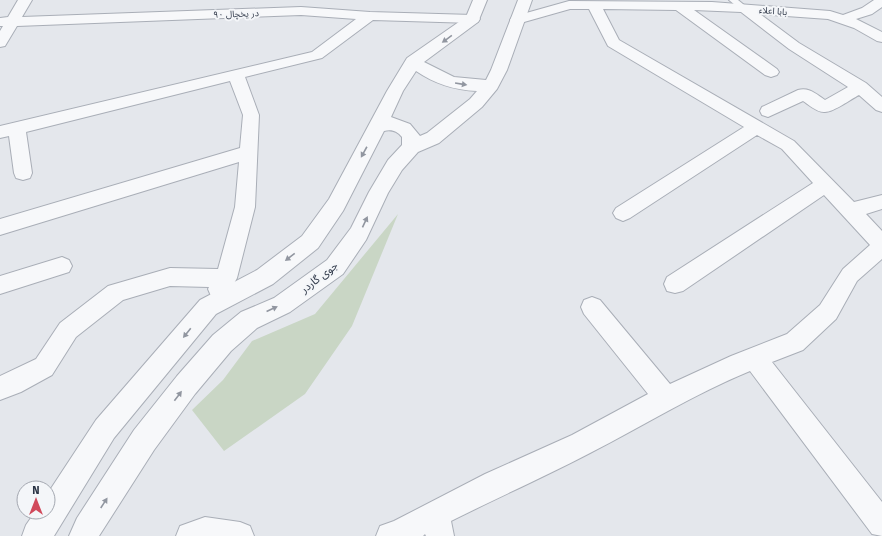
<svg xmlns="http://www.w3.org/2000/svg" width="882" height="536" viewBox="0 0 882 536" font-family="'Fira Sans','Noto Sans Arabic',sans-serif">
<rect width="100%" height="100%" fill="#e4e7ec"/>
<path fill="#c9d6c5" d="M398 214 352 326 305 394 224 451 192 410 223 380 252 341 315 314Z"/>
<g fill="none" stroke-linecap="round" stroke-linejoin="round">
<defs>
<path id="service" d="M729 0H738L749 9 745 11H742Z"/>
<path id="minor" d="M18 0H32L22 17 301 7 370 12 473 15 478 16 480 19 478 22 473 23 373 20 322 58 245 77 259 115 255 207 237 278 227 296 219 298 211 296 208 289 209 287 170 286 123 300 76 337 52 375 21 392 0 400V376L36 359 60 323 108 286 170 268 218 269 235 207 239 162 0 235V219L240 148 243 115 230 81 26 132 32 173 30 178 23 180 16 178 14 173 9 136 0 138V126L312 52 356 19 301 15 17 26 5 46 0 47V31L3 26H0V18L8 17Z
M874 0H882V7L872 14 856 19 882 32V42L877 41 854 28 828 19 760 14 799 43 866 83 882 97V112L876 110 859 95C851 99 834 112 825 112 818 113 809 105 803 101L768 117 762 115 760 111 762 107 798 90C809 87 816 94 825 100L848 87 789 49 741 12 694 10 777 69 779 72 777 75 771 77 765 75 676 10 603 9 619 40 794 141 854 202 882 195V209L866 214 882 231V259L857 281 836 319 803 350 772 362 882 502V536L872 534 750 371C694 394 643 426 590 453 544 477 497 498 451 521L454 536H426L425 534 423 536H376L380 526 394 521 485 474 572 435 648 394 584 314 581 307 584 300 592 297 600 300 670 384 731 356 787 334 820 305 843 269 870 245 824 195 683 291 675 293 667 291 664 284 667 277 813 183 782 149 757 135 630 218 623 221 616 218 613 213 616 208 744 127 608 46 589 9H570L517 24 512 23 510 20 512 17 569 1 712 2 830 11 843 15 862 8Z
M62 257 69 260 72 266 69 272 0 294V276Z
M205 517 240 522 250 526 254 536H176L180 526Z"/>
<path id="tertiary" d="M473 0H487L478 22 424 62 454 77 486 80 491 70 518 0H532L507 70 497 89 482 107 439 143 418 152 402 170 388 193 366 240 343 274 290 312 257 328 231 351 195 394 154 450 99 536H69L77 518 134 430 177 376 213 335 241 312 274 298 327 260 351 228 369 192 388 160 402 145V137C397 131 392 129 384 131L343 211 318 248 273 284 216 314 114 438 54 536H22L26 525 35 512H48V493L96 420 200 300 257 270 302 236 329 199 387 91 407 58 466 17ZM416 71C435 84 454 90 477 91L470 99 427 133 420 136 410 124 391 117 403 91Z"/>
</defs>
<use href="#service" stroke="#a9aeb7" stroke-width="2"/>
<use href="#minor" stroke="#a9aeb7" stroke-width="2"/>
<use href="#tertiary" stroke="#a9aeb7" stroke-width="2"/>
<use href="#service" fill="#f7f8fa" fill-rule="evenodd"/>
<use href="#minor" fill="#f7f8fa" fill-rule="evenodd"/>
<use href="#tertiary" fill="#f7f8fa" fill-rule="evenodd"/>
</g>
<defs><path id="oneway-solid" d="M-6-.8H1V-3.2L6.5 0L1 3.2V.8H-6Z"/></defs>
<g fill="#9196a0">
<use href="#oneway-solid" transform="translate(447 39) rotate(144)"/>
<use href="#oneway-solid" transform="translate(461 84) rotate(9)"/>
<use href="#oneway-solid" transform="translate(364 152) rotate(119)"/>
<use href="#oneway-solid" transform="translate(365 222) rotate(-65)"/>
<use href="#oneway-solid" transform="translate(290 257) rotate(142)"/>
<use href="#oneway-solid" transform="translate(272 309) rotate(-25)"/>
<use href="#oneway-solid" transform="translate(187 333) rotate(129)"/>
<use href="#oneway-solid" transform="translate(178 396) rotate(-53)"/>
<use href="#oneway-solid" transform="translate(104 503) rotate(-57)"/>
</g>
<g text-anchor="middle" stroke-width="4" stroke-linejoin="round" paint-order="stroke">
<g font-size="9" fill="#2b3445" stroke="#f4f6f9">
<text transform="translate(773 11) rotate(5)" y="3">بابا اعلاء</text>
<text transform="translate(236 14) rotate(-2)" y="3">در یخچال ۹۰</text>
</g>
<g font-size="11" fill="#2b3445" stroke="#f4f6f9">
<text transform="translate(319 277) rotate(-38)" y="4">جوی گاردر</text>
</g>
</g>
<g transform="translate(36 500)"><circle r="19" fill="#f4f6f9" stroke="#a4a8b1"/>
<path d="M0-3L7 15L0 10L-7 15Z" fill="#d1495b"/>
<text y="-6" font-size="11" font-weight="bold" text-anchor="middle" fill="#2b3445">N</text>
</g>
</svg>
